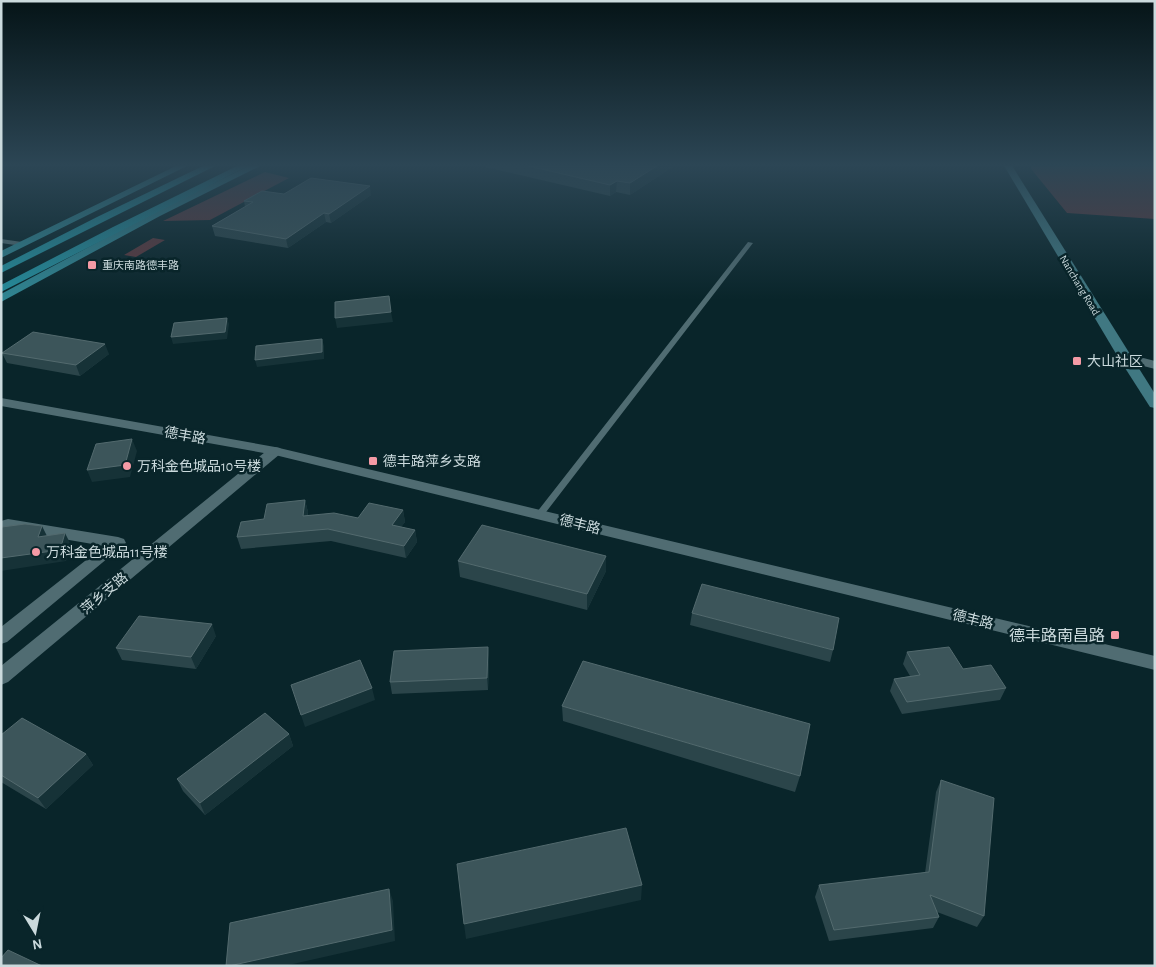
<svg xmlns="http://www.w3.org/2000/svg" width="1156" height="967" viewBox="0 0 1156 967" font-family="'Alegreya Sans','Noto Sans SC',sans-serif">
<rect width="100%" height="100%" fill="#09252a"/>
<path fill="#5e383d" d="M1030 164H1155V219L1067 213 1032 170Z
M265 172 289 178 210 220 163 221Z
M153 238 165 240 136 257 124 255Z"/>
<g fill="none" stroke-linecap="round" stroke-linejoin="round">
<path fill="#506c72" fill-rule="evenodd" d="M1 239 22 242 25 244 22 246 1 243Z
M748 242 753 243 543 516H537L535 514 537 512Z"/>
<path fill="#506c72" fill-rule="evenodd" d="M275 447 280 448 282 451 280 454 8 682 1 685V666L270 448Z
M8 519 118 537 124 539 126 543 7 642 1 644V627L104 546 11 530 1 534V521Z"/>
<path fill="#506c72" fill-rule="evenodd" d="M1124 353 1155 361V369L1120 360 1118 357 1120 354Z
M1 398 275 447 1155 656V670L275 455 1 406Z"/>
<path fill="#407882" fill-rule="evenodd" d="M1003 164H1011L1155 394V408L1150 407 1118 357Z"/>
<path fill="#308592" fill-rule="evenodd" d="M180 164H191L1 258V251Z
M253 164H264L160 216 1 302V294L154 212Z"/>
<path fill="#258d9c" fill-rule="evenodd" d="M207 164H219L1 273V266L97 217Z
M241 164H252L1 292V285L113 227Z"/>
</g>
<path fill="#2b454a" d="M485 164H677L630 195 616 192 610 196 485 167Z
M284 194 371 195 331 223 326 222 288 248 215 236 212 226 245 207 244 201Z
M2 353 109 354 80 376 7 363Z
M305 500 308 512V515L358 518 403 510 405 522 401 527 415 530 417 542 406 558 331 541 241 549 237 537 264 519Z
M458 561 606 571 587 610 460 577Z
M692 613 833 650 830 662 690 625Z
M216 636 196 669 122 660 116 648Z
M488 647 489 659 488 690 392 694 390 682Z
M907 652 963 669 1006 688 1000 700 902 714 890 691 894 679 910 676 903 664Z
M562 706 800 776 795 792 563 721Z
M289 734 293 746 205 815 183 791 177 779Z
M1 735 86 754 93 765 46 809 1 782Z
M941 780 984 916 977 927 937 912 939 917 933 928 829 941 815 897 819 885 925 873 936 792Z"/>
<path fill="#163237" d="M660 164H677L630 195V183Z
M617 181 616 192 610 196V185Z
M370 186 371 195 331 223 329 214Z
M324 213 326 222 288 248 286 239Z
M391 312 393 322 337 328 335 318Z
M227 318 229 324 227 339 173 344 171 337Z
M322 339 324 346V359L257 367 255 360Z
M105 344 109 354 80 376 76 365Z
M132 439 137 451 130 477 92 482 87 470Z
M305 500 308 512 306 527 303 516Z
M403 510 405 522 394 537 392 525Z
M42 526 48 538 38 537Z
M415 530 417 542 406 558 404 546Z
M65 533 71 545 66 561 1 571V558Z
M606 556V571L587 610V594Z
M212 624 216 636 196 669 191 657Z
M488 647 489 659 488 690 487 678Z
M372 688 375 700 305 727 301 715Z
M289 734 293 746 205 815 200 803Z
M86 754 93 765 46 809 38 798Z
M642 885 641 900 466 939 464 924Z
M389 889 393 901 395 941 284 966H229Z"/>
<path fill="#3c555a" stroke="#536a6e" d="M520 164H660L630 183 617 181 610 185Z
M311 178 370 186 329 214 324 213 286 239 212 226 253 202 244 201 262 191 284 194Z
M389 296 391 312 335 318V302Z
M227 318 225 332 171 337 174 323Z
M33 332 105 344 76 365 2 353Z
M322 339V352L255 360 256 346Z
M132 439 125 465 87 470 96 444Z
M305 500 303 516 334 513 358 518 369 503 403 510 392 525 415 530 404 546 328 529 237 537 241 522 264 519 267 504Z
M25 524 42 526 38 537 65 533 60 550 1 558V529L2 527Z
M482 525 606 556 587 594 458 561Z
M702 584 839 618 833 650 692 613Z
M139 616 212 624 191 657 116 648Z
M488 647 487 678 390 682 394 651Z
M949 647 963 669 991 665 1006 688 907 702 894 679 920 675 907 652Z
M360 660 372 688 301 715 291 685Z
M583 661 810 724 800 776 562 706Z
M265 713 289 734 200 803 177 779Z
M22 718 86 754 38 798 1 775V735Z
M941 780 994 798 984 916 930 895 939 917 834 930 819 885 929 872Z
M626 828 642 885 464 924 457 864Z
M389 889 392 930 229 966H226L230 923Z
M8 950 42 966H1V958Z"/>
<linearGradient id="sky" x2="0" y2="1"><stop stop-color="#051417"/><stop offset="0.55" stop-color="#2c4655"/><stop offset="1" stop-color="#2c4655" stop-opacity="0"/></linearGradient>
<rect width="1156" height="300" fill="url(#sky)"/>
<g fill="#f49aa5" stroke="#09252a" stroke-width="2">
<rect x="87" y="260" width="10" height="10" rx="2.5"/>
<rect x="1072" y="356" width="10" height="10" rx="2.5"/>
<rect x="368" y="456" width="10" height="10" rx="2.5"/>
<circle cx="127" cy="466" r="5"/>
<circle cx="36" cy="552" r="5"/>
<rect x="1110" y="630" width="10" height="10" rx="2.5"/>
</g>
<g text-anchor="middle" stroke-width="5" stroke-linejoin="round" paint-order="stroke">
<g font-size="11" fill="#cbdadd" stroke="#09252a" text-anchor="start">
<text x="102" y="269">重庆南路德丰路</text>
</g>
<g font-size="11" fill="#cbdadd" stroke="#09252a">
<text transform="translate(1080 285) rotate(59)" y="4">Nanchang Road</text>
</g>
<g font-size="14" fill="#cbdadd" stroke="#09252a" text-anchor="start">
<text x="1087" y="366">大山社区</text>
<text x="383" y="466">德丰路萍乡支路</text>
<text x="137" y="471">万科金色城品10号楼</text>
<text x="46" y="557">万科金色城品11号楼</text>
</g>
<g font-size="14" fill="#cbdadd" stroke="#09252a">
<text transform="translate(185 435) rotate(10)" y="5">德丰路</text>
<text transform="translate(580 524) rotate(14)" y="5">德丰路</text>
<text transform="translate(104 593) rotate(-40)" y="5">萍乡支路</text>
<text transform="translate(973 619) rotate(14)" y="5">德丰路</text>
</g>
<g font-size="16" fill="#cbdadd" stroke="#09252a" text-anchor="end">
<text x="1105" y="641">德丰路南昌路</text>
</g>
</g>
<rect width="1156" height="967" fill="none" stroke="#cbdadd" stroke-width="5"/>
<g transform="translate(35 932) rotate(170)" stroke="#09252a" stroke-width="4" paint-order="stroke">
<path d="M0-4L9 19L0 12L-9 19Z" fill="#cbdadd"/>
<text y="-8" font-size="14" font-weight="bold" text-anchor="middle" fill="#cbdadd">N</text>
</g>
</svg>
